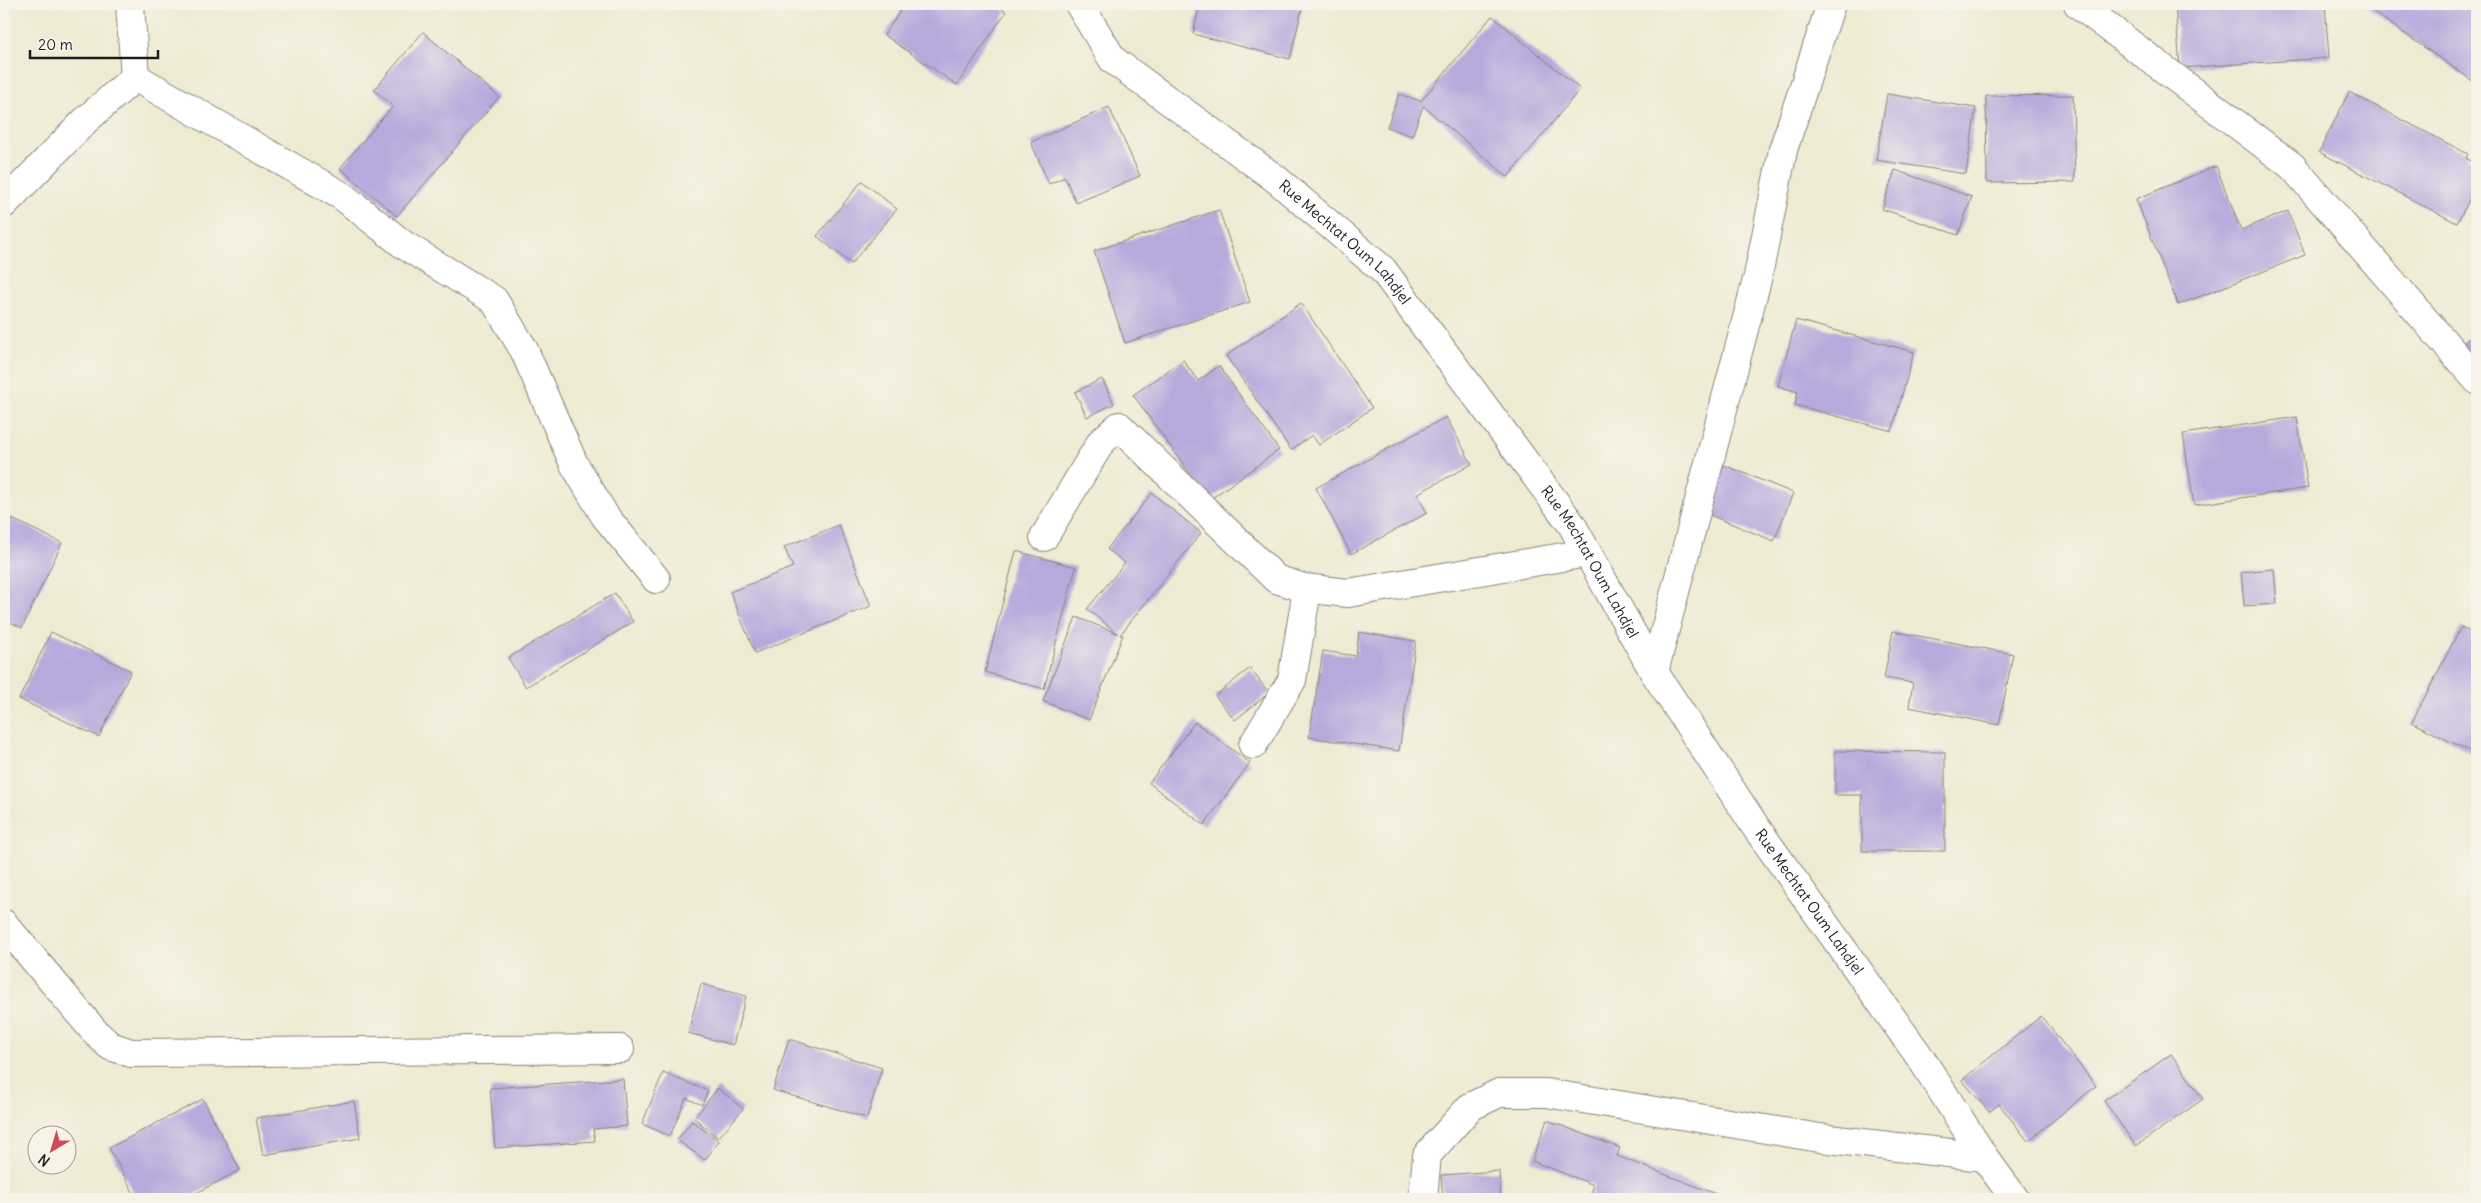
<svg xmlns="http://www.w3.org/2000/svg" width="2481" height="1203" viewBox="0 0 2481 1203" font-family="Delius,sans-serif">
<rect width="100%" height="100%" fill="#f7f3e8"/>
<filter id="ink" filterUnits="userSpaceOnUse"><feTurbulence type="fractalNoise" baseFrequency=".02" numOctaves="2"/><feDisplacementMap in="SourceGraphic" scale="10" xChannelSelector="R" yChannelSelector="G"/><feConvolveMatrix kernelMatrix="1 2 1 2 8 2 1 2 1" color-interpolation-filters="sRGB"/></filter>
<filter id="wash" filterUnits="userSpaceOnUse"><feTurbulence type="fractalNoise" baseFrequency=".0096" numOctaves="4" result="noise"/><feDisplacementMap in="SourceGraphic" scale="20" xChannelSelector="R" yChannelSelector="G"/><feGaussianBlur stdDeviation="1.12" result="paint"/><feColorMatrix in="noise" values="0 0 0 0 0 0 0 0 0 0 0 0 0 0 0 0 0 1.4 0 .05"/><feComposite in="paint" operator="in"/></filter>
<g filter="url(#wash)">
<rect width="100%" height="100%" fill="#efead2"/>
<g id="blocks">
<path fill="#b7a9dc" d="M905 4H995L1006 12 957 85 884 35Z
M1200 4H1282L1302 9 1290 59 1193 34Z
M2175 4H2325L2329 58 2180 68Z
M2362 4H2472L2475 6 2477 4V84Z
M1492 16 1580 89 1508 177 1423 106 1412 136 1387 127 1399 94 1421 101Z
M423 32 499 97 397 216 340 168 393 106 374 90Z
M2349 92 2468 154 2466 158 2477 164V185L2457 223 2319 152Z
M1887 94 1976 108 1966 174 1876 160Z
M2073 95 2075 182 1987 183 1986 96Z
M1109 107 1140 176 1076 203 1065 177 1049 184 1031 142Z
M2216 166 2241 230 2288 211 2305 255 2178 305 2136 199Z
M1895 170 1972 197 1958 235 1882 209Z
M862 181 897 209 851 264 817 236Z
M1219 210 1250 302 1125 343 1094 251Z
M1301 303 1372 408 1319 445 1312 435 1291 450 1226 356Z
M1796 320 1914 352 1892 431 1795 405 1798 392 1778 386Z
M2477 331V368L2459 347Z
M1183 360 1198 381 1219 366 1279 450 1209 500 1133 395Z
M1102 379 1114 404 1087 417 1075 392Z
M1446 417 1472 464 1417 494 1427 513 1351 554 1316 488Z
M2297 417 2308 488 2194 505 2183 434Z
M1724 465 1793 493 1774 541 1705 513Z
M1152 493 1201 533 1120 635H1123L1089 720 1043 701 1076 617 1117 633 1087 609 1125 563 1107 549Z
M4 515 62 543 22 628 4 619Z
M839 525 871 606 755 653 730 592 793 567 784 547Z
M1016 551 1076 567 1044 689 985 672Z
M2274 569 2277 604 2244 606 2241 572Z
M615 593 633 622 526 687 508 658Z
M2461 627 2477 635V755L2412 722Z
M1893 631 2013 654 1999 725 1909 707 1913 683 1884 678Z
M51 632 131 671 99 737 19 699Z
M1359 632 1416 641 1399 751 1309 737 1323 651 1356 656Z
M1250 668 1269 693 1235 720 1215 696Z
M1195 722 1250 763 1204 825 1149 783Z
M1835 751 1945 752V851H1862V795H1835Z
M701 984 746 996 733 1045 688 1033Z
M2041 1016 2096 1086 2028 1141 1999 1104 1989 1112 1962 1080Z
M789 1039 882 1068 867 1118 773 1090Z
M2171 1054 2203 1099 2136 1146 2104 1101Z
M663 1073 708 1091 702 1105 686 1098 670 1136 642 1124Z
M623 1079 627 1126 593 1129 595 1141 495 1148 490 1088Z
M718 1088 743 1109 718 1138 694 1118Z
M203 1099 240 1170 185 1199H137L109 1148Z
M354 1101 360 1138 263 1155 256 1118Z
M1547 1120 1620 1148 1617 1156 1724 1197 1723 1199H1589L1594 1185 1532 1161Z
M692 1121 719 1141 705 1160 677 1140Z
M1499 1171 1501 1199H1443L1441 1175Z"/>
</g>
</g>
<g filter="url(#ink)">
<use href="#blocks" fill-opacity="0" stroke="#868377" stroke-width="1"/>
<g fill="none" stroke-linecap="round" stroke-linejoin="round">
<defs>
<g id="street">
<path id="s1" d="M1079 4 1113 60 1276 179 1383 270 1572 525 1654 672 1755 826 1922 1060 1984 1157 2015 1199"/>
<path d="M2078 4 2292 166 2477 380"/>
<path d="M135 77 342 196 404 245 494 300 524 350 574 464 605 516 656 579"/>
<path d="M4 204 86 120 135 77 130 4"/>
<path d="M1044 537 1101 442 1119 426 1276 579 1304 588 1348 593 1587 553"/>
<path d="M1654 672 1758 276 1783 150 1831 4"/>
<path d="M1253 745 1292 680 1306 596 1304 588"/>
<path d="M4 924 95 1032 110 1046 131 1053 620 1049"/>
<path d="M1423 1199 1427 1155 1470 1107 1499 1093H1546L1820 1138 1984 1157"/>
</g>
</defs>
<use href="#street" stroke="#868377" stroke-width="30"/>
<use href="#street" stroke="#fff" stroke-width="28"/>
</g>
</g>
<g text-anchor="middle" stroke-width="4" stroke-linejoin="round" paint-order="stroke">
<g font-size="15" fill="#1c1c1c" stroke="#f7f3e8">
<text dy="5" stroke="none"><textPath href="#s1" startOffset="361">Rue Mechtat Oum Lahdjel</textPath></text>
<text dy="5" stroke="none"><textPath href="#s1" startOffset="766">Rue Mechtat Oum Lahdjel</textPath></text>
<text dy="5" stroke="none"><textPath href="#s1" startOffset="1171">Rue Mechtat Oum Lahdjel</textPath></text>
</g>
</g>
<rect width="2481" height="1203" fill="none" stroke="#f7f3e8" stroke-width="20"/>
<g transform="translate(52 1150) rotate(218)"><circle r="24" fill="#f7f3e8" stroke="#9f9d96"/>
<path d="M0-4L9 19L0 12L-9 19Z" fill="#d1495b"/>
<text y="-8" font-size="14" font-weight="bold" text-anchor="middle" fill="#1c1c1c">N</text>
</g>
<path d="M30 50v8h128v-8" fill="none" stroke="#1c1c1c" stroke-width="2.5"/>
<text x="38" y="50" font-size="15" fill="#1c1c1c" stroke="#f7f3e8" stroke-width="4" paint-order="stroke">20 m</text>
</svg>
